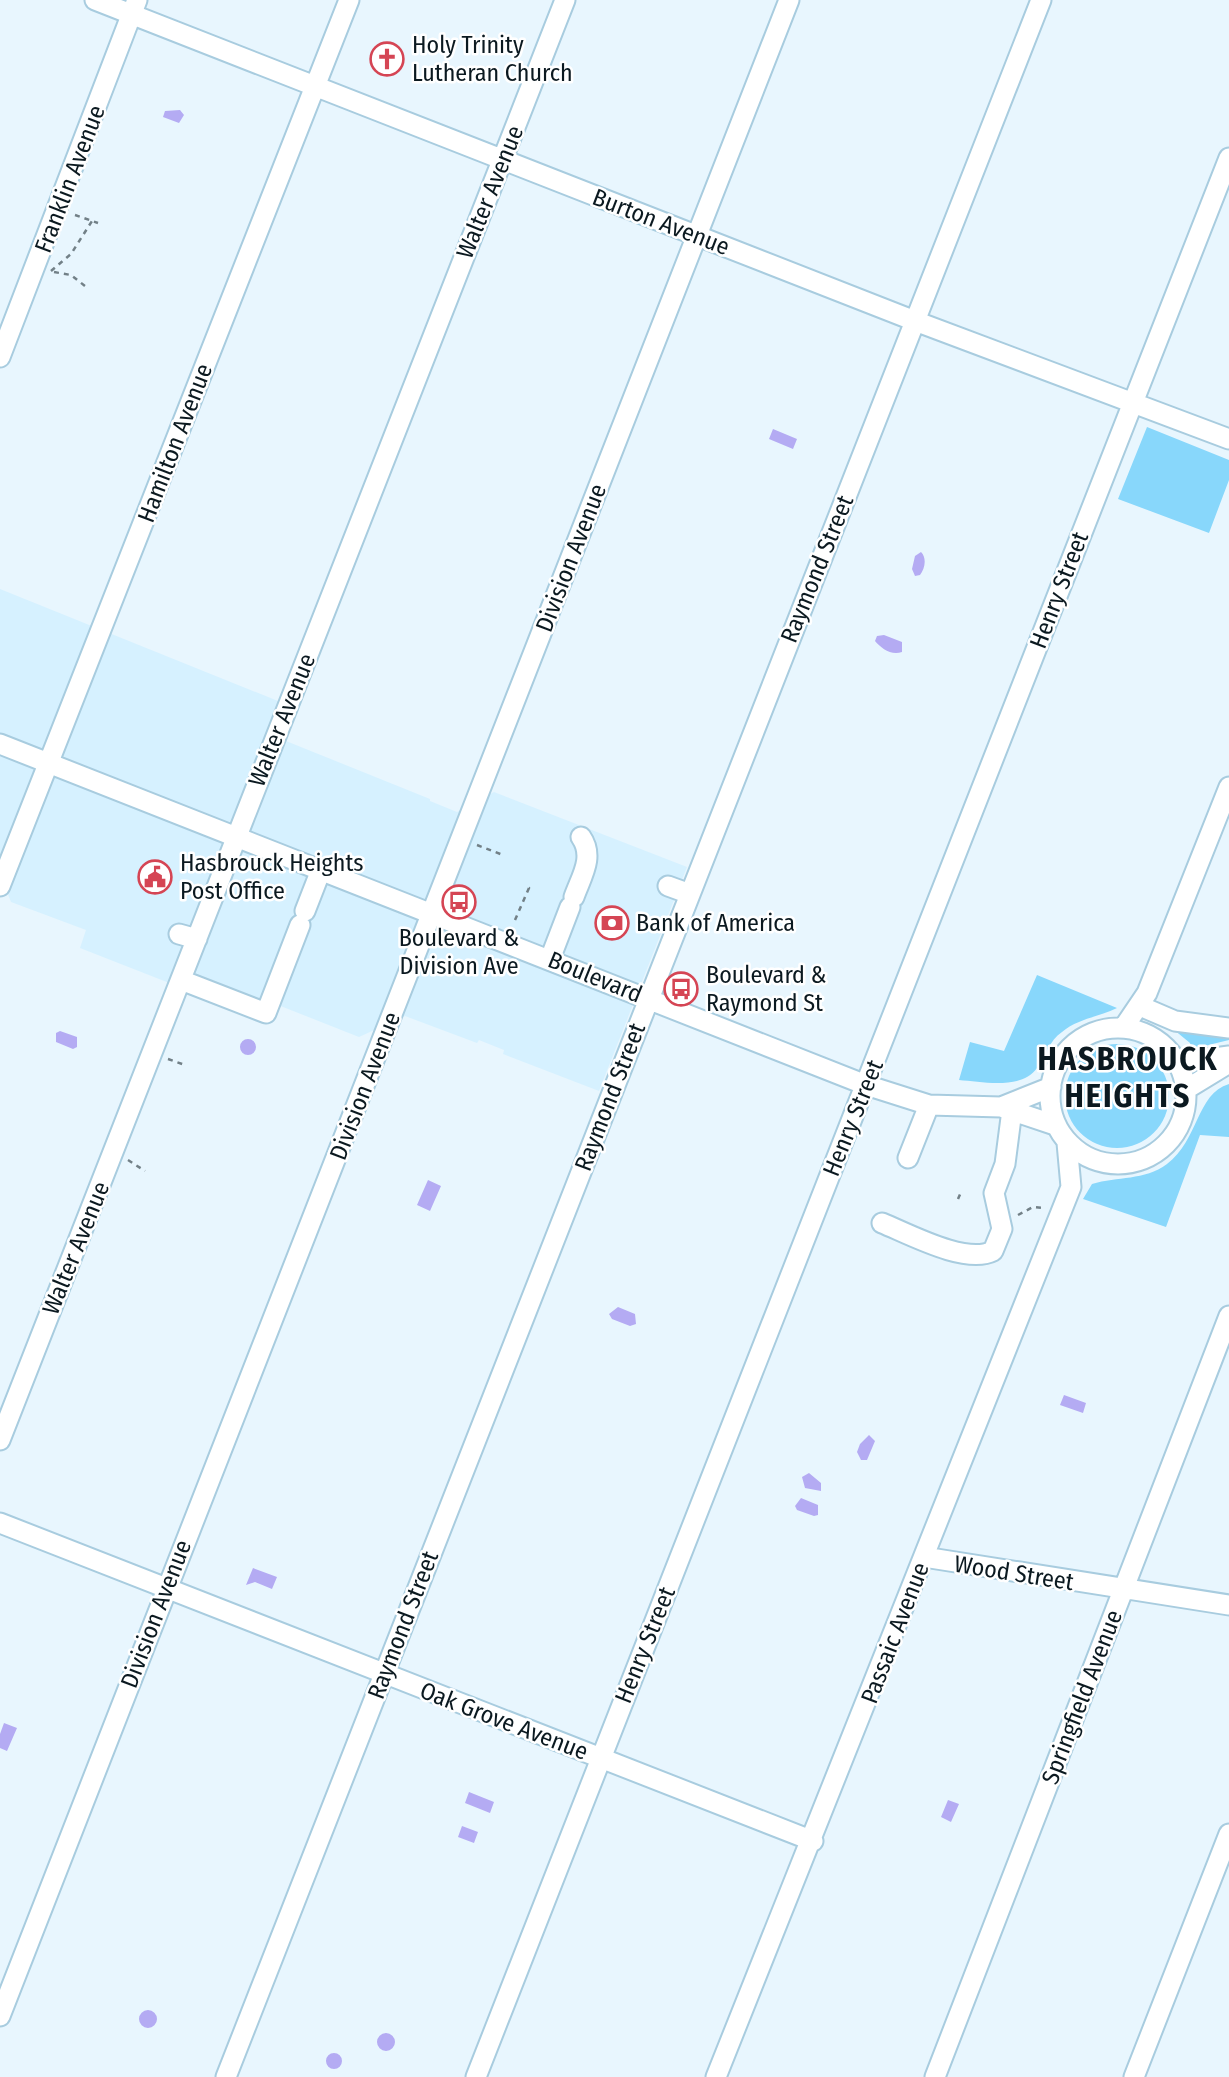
<svg xmlns="http://www.w3.org/2000/svg" width="1229" height="2077" viewBox="0 0 1229 2077" font-family="'Fira Sans Condensed',sans-serif">
<rect width="100%" height="100%" fill="#e8f6fe"/>
<path fill="#d6f1ff" d="M0 589 278 701 286 741 430 799V801L457 812 494 792 687 867 599 1091 503 1054 504 1050 479 1040 477 1043 405 1016 359 1037 278 1005 271 1023 80 948 86 930 11 902 0 874Z"/>
<path fill="#88d7fb" d="M1147 427 1229 460V480L1209 533 1118 499Z
M1037 975 1117 1008C1099 1017 1079 1018 1062 1032 1049 1041 1046 1055 1037 1068 1022 1090 983 1082 959 1080L970 1042 1004 1051Z
M1173 1029 1229 1031V1040L1192 1049 1190 1043Z
M1065 1096a52 52 0 1 1 104 0a52 52 0 1 1-104 0Z
M1229 1084V1137L1200 1135 1166 1227 1083 1199 1092 1184C1118 1176 1144 1181 1167 1164 1199 1140 1196 1094 1229 1084Z"/>
<path fill="#b4abf3" d="M180 110 184 115 179 123 163 117 165 111Z
M773 429 797 439 793 449 769 439Z
M921 552C927 558 925 569 920 575L915 576 912 569 915 556Z
M884 635 902 642V652C891 656 881 648 875 641L877 636Z
M60 1031 77 1037V1047L73 1049 56 1042V1033Z
M240 1047a8 8 0 1 1 16 0a8 8 0 1 1-16 0Z
M428 1180 441 1186 430 1211 417 1205Z
M618 1307 635 1314 636 1324 630 1326 612 1319 609 1314Z
M1064 1395 1086 1403 1083 1413 1060 1405Z
M869 1435 875 1441 867 1460H861L857 1452 860 1444Z
M809 1473 821 1483V1491L805 1488 802 1477Z
M801 1498 818 1505V1515L814 1516 797 1510 795 1506Z
M253 1568 277 1577 272 1589 255 1582 246 1585Z
M4 1723 17 1728 7 1751 0 1748V1734Z
M469 1792 494 1802 490 1813 465 1803Z
M948 1800 959 1804 951 1822 941 1817Z
M462 1826 478 1832 474 1843 458 1837Z
M139 2019a9 9 0 1 1 18 0a9 9 0 1 1-18 0Z
M377 2042a9 9 0 1 1 18 0a9 9 0 1 1-18 0Z
M326 2061a8 8 0 1 1 16 0a8 8 0 1 1-16 0Z"/>
<g fill="none" stroke-linecap="round" stroke-linejoin="round">
<defs>
<path id="minor" d="M95 0 915 321 1229 439
M0 357 137 0
M0 744 866 1085 929 1105 1001 1107 1055 1125
M0 886 349 0
M668 886 690 894
M574 897C581 877 595 857 581 837
M305 911 321 870
M179 934 197 939
M550 959 570 907
M181 980 266 1013 300 925
M1147 1009 1175 1021 1229 1028
M1124 1027 1147 993 1229 787
M1050 1096a68 68 0 1 1 136 0a68 68 0 1 1-136 0Z
M1177 1063 1229 1056
M1185 1090 1229 1063
M1001 1107 1051 1087
M908 1158 929 1105
M882 1223C909 1234 966 1265 993 1251L1002 1229 994 1193 1005 1164 1012 1110
M0 1440 565 0
M0 1523 813 1841
M924 1557 1229 1605
M0 2016 789 0
M226 2077 1041 0
M476 2077 1229 158
M716 2077 1071 1187 1067 1143
M935 2077 1229 1316
M1134 2077 1229 1834"/>
</defs>
<use href="#minor" stroke="#a8ccdf" stroke-width="23"/>
<path stroke="#728087" stroke-width="2.5" stroke-dasharray="5 5" stroke-linecap="butt" d="M75 215 98 223
M51 271 71 254 92 221
M54 272 71 275 85 286
M477 845 503 855
M515 920 529 888 525 887
M168 1059 185 1065
M128 1160 145 1171
M958 1199 961 1192
M1018 1215 1033 1207 1043 1208"/>
<use href="#minor" stroke="#fff" stroke-width="19"/>
</g>
<defs>
<symbol id="church-ring" viewBox="-11 -11 22 22"><circle r="9.5" fill="#fff" stroke="#d54554" stroke-width="1.5"/><path d="M-1.2-6h2.4v3.5h3.3v2.4h-3.3V6h-2.4V-.1h-3.3v-2.4h3.3Z" fill="#d54554"/></symbol>
<symbol id="civic-ring" viewBox="-11 -11 22 22"><circle r="9.5" fill="#fff" stroke="#d54554" stroke-width="1.5"/><path d="M-.6-6.5H3V-4.5H.6V-3L4-1V1h2V6H-6V1h2V-1L-.6-3ZM-1.2 2.5V6h2.4V2.5Z" fill="#d54554"/></symbol>
<symbol id="bus-ring" viewBox="-11 -11 22 22"><circle r="9.5" fill="#fff" stroke="#d54554" stroke-width="1.5"/><path d="M-5-6H5V4H4V6H2V4H-2V6H-4V4H-5ZM-3.5-4V0h7V-4ZM-3.5 1.2v1.5H-2V1.2ZM2 1.2v1.5H3.5V1.2Z" fill="#d54554"/></symbol>
<symbol id="bank-ring" viewBox="-11 -11 22 22"><circle r="9.5" fill="#fff" stroke="#d54554" stroke-width="1.5"/><path d="M-6-4H6V4H-6ZM0-2.3a2.3 2.3 0 1 0 0 4.6a2.3 2.3 0 1 0 0-4.6Z" fill="#d54554"/></symbol>
</defs>
<g fill-rule="evenodd">
<use href="#church-ring" x="368" y="40" width="38" height="38"/>
<use href="#civic-ring" x="136" y="858" width="38" height="38"/>
<use href="#bus-ring" x="440" y="883" width="38" height="38"/>
<use href="#bank-ring" x="593" y="904" width="38" height="38"/>
<use href="#bus-ring" x="662" y="970" width="38" height="38"/>
</g>
<g text-anchor="middle" stroke-width="5" stroke-linejoin="round" paint-order="stroke">
<g font-size="24" fill="#0b1920" stroke="#fff" text-anchor="start">
<text x="412" y="53">Holy Trinity<tspan x="412" dy="28">Lutheran Church</tspan></text>
<text x="180" y="871">Hasbrouck Heights<tspan x="180" dy="28">Post Office</tspan></text>
<text x="636" y="931">Bank of America</text>
<text x="459" y="946" text-anchor="middle">Boulevard &amp;<tspan x="459" dy="28">Division Ave</tspan></text>
<text x="706" y="983">Boulevard &amp;<tspan x="706" dy="28">Raymond St</tspan></text>
</g>
<g font-size="24" fill="#0b1920" stroke="#fff">
<text transform="translate(70 179) rotate(-69)" y="8">Franklin Avenue</text>
<text transform="translate(490 192) rotate(-68)" y="8">Walter Avenue</text>
<text transform="translate(661 222) rotate(21)" y="8">Burton Avenue</text>
<text transform="translate(175 443) rotate(-69)" y="8">Hamilton Avenue</text>
<text transform="translate(571 558) rotate(-69)" y="8">Division Avenue</text>
<text transform="translate(817 569) rotate(-68)" y="8">Raymond Street</text>
<text transform="translate(1059 590) rotate(-69)" y="8">Henry Street</text>
<text transform="translate(282 720) rotate(-68)" y="8">Walter Avenue</text>
<text transform="translate(595 977) rotate(22)" y="8">Boulevard</text>
<text transform="translate(365 1086) rotate(-69)" y="8">Division Avenue</text>
<text transform="translate(610 1097) rotate(-69)" y="8">Raymond Street</text>
<text transform="translate(853 1118) rotate(-68)" y="8">Henry Street</text>
<text transform="translate(76 1248) rotate(-68)" y="8">Walter Avenue</text>
<text transform="translate(1014 1573) rotate(9)" y="8">Wood Street</text>
<text transform="translate(156 1614) rotate(-69)" y="8">Division Avenue</text>
<text transform="translate(403 1625) rotate(-69)" y="8">Raymond Street</text>
<text transform="translate(895 1633) rotate(-69)" y="8">Passaic Avenue</text>
<text transform="translate(645 1645) rotate(-68)" y="8">Henry Street</text>
<text transform="translate(1082 1697) rotate(-69)" y="8">Springfield Avenue</text>
<text transform="translate(504 1721) rotate(21)" y="8">Oak Grove Avenue</text>
</g>
<g font-size="32" font-weight="bold" letter-spacing="2" fill="#0b1920" stroke="#fff">
<text x="1128" y="1070">HASBROUCK<tspan x="1128" dy="37">HEIGHTS</tspan></text>
</g>
</g>
</svg>
